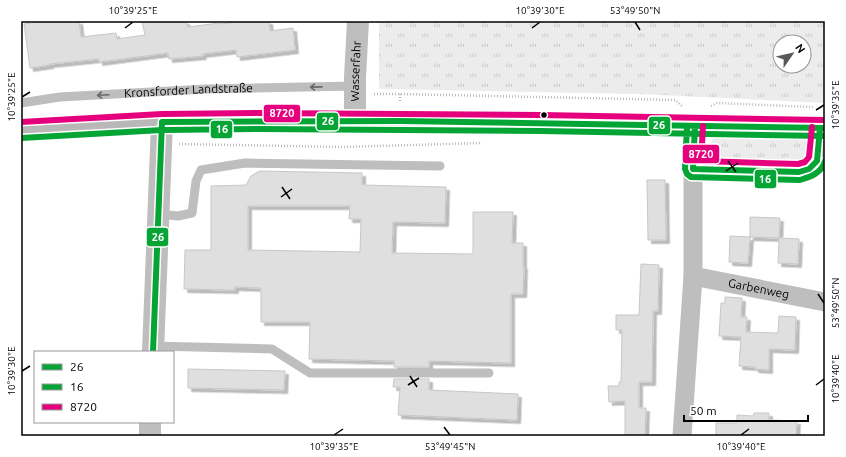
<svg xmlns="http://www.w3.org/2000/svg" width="846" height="457" viewBox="0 0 846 457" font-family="Ubuntu,sans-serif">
<defs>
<pattern id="grass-tufts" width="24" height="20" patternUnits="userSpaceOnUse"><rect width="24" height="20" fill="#ececec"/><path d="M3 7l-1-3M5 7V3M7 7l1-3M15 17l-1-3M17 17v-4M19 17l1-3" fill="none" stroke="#c9c9c9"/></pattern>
<filter id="shadow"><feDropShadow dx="3.5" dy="3.5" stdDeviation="0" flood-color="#0004"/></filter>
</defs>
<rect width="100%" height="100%" fill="#fff"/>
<path fill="url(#grass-tufts)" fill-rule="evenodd" d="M379 21H825V103L640 94 379 89ZM780 42H804V66H780Z
M716 136 808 137C811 144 811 153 805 157 803 159 800 159 798 160L722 159C712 154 711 150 712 140Z"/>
<path fill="#dfdfdf" stroke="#c7c7c7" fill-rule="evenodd" filter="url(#shadow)" d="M43 21H79L81 37 116 33 117 39 145 35 142 21H186L187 27 220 23V24L247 21H269L270 31 293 28 295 50 237 57 236 50 202 54 203 56 169 59 168 53 99 62V59L50 64V65L30 68 24 24Z
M260 171 362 173V185L446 187 445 223 393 222 392 253 473 254V212H513L512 243H523V266H524L523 294H511V363L429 361V367H394V361L309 359 310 322H261V288L235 287V290L184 289 185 250H211V186L246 185 251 176 256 173ZM248 206H350L349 219H361L360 252 248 250Z
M647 180H665L666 240H648Z
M750 217 780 218 779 238 799 239 798 264 778 263 779 238 750 237 748 263 729 262 730 236 750 237Z
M641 264 659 265 658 311H653L652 382H639V408H646L645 436H625V401L609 402 608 386H619V382H621L622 330H616V315H639Z
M725 297 742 298 741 317H747L746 332 778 333 779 316 796 317 795 350 769 349V370L755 369V367L739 366 741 337 719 336 721 303H725Z
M188 369 285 371 284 390 188 388Z
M394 379H429V390L518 394 517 420 398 415 400 387H393Z
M754 413H769V420L797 421 796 436H716V423H737V415L753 416Z"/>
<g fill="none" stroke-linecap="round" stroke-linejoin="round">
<path stroke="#b9b9b9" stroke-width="2.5" stroke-dasharray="1 2" stroke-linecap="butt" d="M374 94H400L675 100 683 107
M400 94V103
M711 106 717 103 813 107
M179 144 342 147 482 143"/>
<g stroke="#bebebe" stroke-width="9">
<path id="s1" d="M21 103 60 97 206 89 355 86"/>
<path d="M159 214 178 216 192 213 196 181 201 170 245 163 440 166"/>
<path d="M153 346 272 349 310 373H489"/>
</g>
<g stroke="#bebebe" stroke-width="19">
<path d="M693 169 781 171 799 172 809 169 817 161 820 128"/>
<path id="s2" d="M693 276 825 302"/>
<path d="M682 436 693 276V169L695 126"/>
</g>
<g stroke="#bebebe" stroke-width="22">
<path id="s3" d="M355 121V77L358 21"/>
<path d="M153 352 162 122"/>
<path d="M150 436V422"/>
</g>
<path stroke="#b8b8b8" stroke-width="22" d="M21 130 162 122 258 121 541 123 695 126 825 128"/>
<defs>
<path id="bus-1" d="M162 122 401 121 825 128
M695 126 693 169 799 172 809 169 817 161 820 128
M153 352 162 122"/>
<path id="bus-2" d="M687 126 685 169 687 174 691 177 800 180C810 177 822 173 825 161
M21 138 162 130 258 129 541 131 825 136"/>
<path id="bus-3" d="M21 122 162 114 258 113 541 115 825 120
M703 126 701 161 798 164 805 162 809 157 812 127"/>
</defs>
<use href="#bus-1" stroke="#fff" stroke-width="9"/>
<use href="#bus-2" stroke="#fff" stroke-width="9"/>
<use href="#bus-3" stroke="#fff" stroke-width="9"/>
<use href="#bus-1" stroke="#04a535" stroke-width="6"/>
<use href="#bus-2" stroke="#04a535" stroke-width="6"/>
<use href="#bus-3" stroke="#e5007d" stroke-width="6"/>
</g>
<defs><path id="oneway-shaft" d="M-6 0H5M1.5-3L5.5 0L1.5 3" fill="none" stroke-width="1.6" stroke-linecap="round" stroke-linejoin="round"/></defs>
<g stroke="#686868">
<use href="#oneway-shaft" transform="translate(316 87) rotate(179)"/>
<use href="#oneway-shaft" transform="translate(103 95) rotate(177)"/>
</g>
<path fill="none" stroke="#000" stroke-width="1.5" d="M635 22 640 30M125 28 133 22M532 28 540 22M22 97 30 92M816 110 824 105M728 161 736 172M726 171 738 163M282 187 290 199M281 197 292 189M818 294 824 303M22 371 30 366M410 376 417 387M408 385 419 378M816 385 824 379M444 427 450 435M334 435 343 429M741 435 749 429"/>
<circle fill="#000" stroke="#fff" stroke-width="1.5" cx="544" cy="115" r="3.5"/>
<g text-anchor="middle" stroke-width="3" stroke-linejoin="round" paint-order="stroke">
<g font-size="12" fill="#000" stroke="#fff">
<text dy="4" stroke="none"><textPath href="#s3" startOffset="50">Wasserfahr</textPath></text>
<text dy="4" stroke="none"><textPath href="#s1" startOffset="168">Kronsforder Landstraße</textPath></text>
<text dy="4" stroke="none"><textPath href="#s2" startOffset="67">Garbenweg</textPath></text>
</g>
</g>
<g stroke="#fff" stroke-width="1.5">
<rect x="263" y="104" width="38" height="19" rx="4" fill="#e5007d"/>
<rect x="316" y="112" width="23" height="19" rx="4" fill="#04a535"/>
<rect x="648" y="116" width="23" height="19" rx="4" fill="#04a535"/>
<rect x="210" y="120" width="23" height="19" rx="4" fill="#04a535"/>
<rect x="682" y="144" width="38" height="20" rx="4" fill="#e5007d"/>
<rect x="754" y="169" width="23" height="20" rx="4" fill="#04a535"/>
<rect x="146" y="227" width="23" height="20" rx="4" fill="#04a535"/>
</g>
<g font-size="11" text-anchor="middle" font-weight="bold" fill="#fff">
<text x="282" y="117">8720</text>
<text x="328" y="125">26</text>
<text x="659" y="129">26</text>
<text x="222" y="133">16</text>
<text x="701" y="158">8720</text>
<text x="765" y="183">16</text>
<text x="158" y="241">26</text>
</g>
<rect width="846" height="457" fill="none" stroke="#ffffff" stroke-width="44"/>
<rect x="34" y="351" width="140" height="72" fill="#ffffff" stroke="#999999"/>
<rect x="42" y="364" width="20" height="6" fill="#04a535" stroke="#999999"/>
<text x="70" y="371" font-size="12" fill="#000000">26</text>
<rect x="42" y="384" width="20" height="6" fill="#04a535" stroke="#999999"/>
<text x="70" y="391" font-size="12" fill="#000000">16</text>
<rect x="42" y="404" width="20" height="6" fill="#e5007d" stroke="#999999"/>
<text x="70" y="411" font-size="12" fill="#000000">8720</text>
<g transform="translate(792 54) rotate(56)"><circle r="19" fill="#ffffff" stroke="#999999"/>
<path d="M0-3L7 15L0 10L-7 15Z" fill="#595959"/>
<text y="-6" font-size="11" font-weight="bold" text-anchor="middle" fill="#000000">N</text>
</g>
<path d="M684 415v6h124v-6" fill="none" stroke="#000000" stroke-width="2"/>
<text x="690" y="415" font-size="12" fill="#000000" stroke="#ffffff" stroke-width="3" paint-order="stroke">50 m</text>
<rect x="22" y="22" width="802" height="413" fill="none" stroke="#000" stroke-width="1.5"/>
<g font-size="10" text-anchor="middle" fill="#000">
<text x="133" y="14">10°39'25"E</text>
<text x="540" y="14">10°39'30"E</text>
<text x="635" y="14">53°49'50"N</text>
<text transform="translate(11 97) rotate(-90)" y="4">10°39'25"E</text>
<text transform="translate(835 105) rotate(-90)" y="4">10°39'35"E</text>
<text transform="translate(835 303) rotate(-90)" y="4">53°49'50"N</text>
<text transform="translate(11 371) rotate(-90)" y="4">10°39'30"E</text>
<text transform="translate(835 379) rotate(-90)" y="4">10°39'40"E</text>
<text x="334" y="450">10°39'35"E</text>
<text x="450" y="450">53°49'45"N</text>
<text x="741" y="450">10°39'40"E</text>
</g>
</svg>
